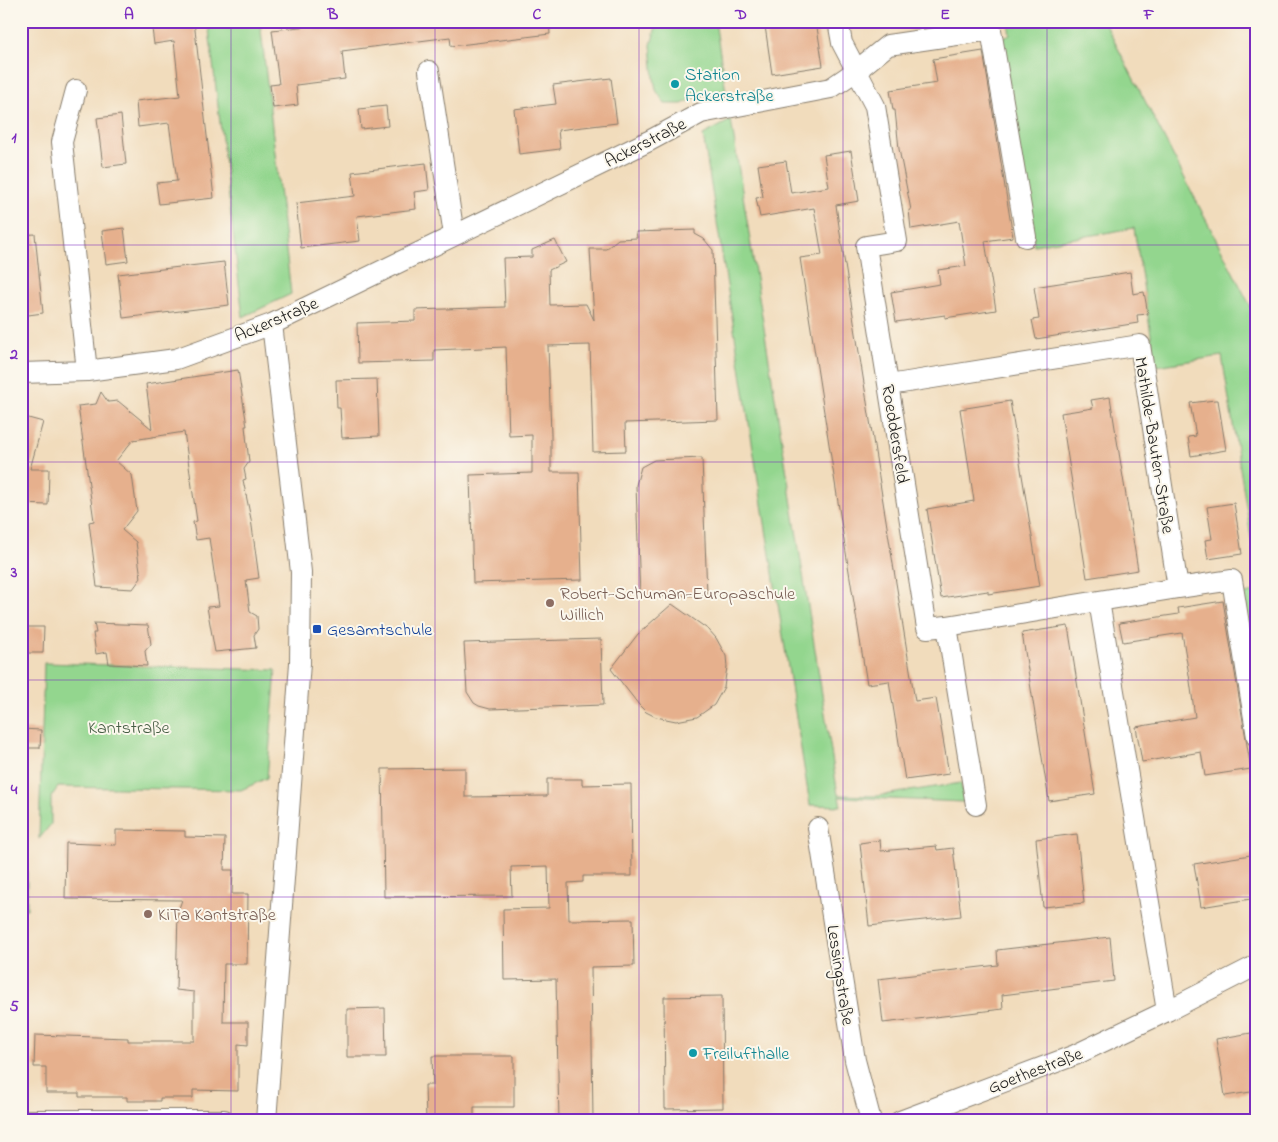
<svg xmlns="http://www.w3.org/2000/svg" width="1278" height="1142" viewBox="0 0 1278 1142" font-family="'Indie Flower',sans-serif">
<rect width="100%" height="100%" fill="#fbf7ec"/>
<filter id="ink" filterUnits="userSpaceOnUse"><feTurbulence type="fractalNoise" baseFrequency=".02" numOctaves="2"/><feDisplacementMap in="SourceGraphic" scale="10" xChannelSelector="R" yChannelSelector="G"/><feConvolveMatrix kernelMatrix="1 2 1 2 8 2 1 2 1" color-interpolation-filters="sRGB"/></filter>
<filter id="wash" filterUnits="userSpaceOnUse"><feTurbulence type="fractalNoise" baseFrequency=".0096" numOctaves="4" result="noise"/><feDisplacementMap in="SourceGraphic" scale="20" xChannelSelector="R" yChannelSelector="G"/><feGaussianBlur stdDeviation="1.12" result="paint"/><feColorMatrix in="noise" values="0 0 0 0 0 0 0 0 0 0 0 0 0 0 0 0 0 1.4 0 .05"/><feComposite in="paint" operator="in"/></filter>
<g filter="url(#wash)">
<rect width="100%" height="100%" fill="#f1dcbc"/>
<path fill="#93d68e" stroke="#587955" d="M208 21H260L291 294 243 317Z
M660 21H715L726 92 697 97 682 104H665L656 90 654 78 651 45 657 23Z
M1008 21H1104L1257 319V574L1222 356 1156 366 1134 228 1034 245 1001 37 1010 35Z
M731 120 838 795 877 796 961 783 964 802 839 797 841 806 810 805 703 135Z
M1257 592V704L1239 595Z
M44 663 276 670 267 778 241 790 58 787 51 797V824L39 839Z
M21 841 27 847V909H21Z"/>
<g id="blocks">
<path fill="#e6b08d" d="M151 21H194L214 198 159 204 156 183 177 181 169 123 138 127 136 101 180 96 174 41 154 44Z
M309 21H549L550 34 451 46 450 37 342 51 345 79 296 85 298 105 273 108 270 85 279 84 272 30 309 26Z
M798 21H816L823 66 772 74 765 26Z
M983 51 1013 237 985 241 996 310 945 318V315L896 322 891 292 940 284 938 270 966 266 959 221 911 229 909 210H911L899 149 895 110H893L890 90 937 83 933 59Z
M611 78 617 123 558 130 560 149 519 154 514 109 556 104 553 85Z
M386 106 388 126 361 129 359 109Z
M121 115 126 164 103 167 97 118Z
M851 151 859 201 836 205 841 240 915 701 936 698 949 774 905 780 889 681 867 684 843 534 800 258 822 255 814 208 760 217 756 198 763 197 758 165 786 161 791 193 829 187 824 155Z
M426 163 429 190 414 192 416 209 357 216 360 241 301 248 296 203 355 196 352 172Z
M124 228 128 261 106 264 102 231Z
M695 230V234L704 239 713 250 718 420 625 423 626 451 593 452 590 345 548 346 551 435V472H579L582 580 473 583 470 475 532 473V435L509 436 506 347 434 350V361L358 363 357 323 415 321V310L505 307 503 258 532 257V250L555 240 566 262 549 270 550 305 586 304 594 320 590 249H606L618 239 637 238 636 232Z
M35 234 43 313 21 316V235Z
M224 262 229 305 123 318 118 274Z
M1130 272 1133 294 1144 292 1148 314 1137 315 1138 323 1036 339 1032 320 1039 319 1034 287Z
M238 370 247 426H245L249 462 244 469 246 479 243 480 251 519 259 578 246 580 250 612 257 616 258 629 254 635 256 648 215 652 207 607 219 606 209 538 196 540 193 522 197 521 184 432 133 440 116 461 132 475 137 511 122 530 136 542 141 578 133 589 97 587 89 522 94 521 78 406 96 404 101 392 108 402 118 401 152 429 146 384Z
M377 379 379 436 342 438 340 408H337L336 380Z
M1110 397 1138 570 1087 578 1061 413 1093 408 1091 400Z
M1215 400H1218L1226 450 1191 456 1188 437 1196 436 1190 403Z
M1010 401 1040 586 988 594V591L941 598 927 509 974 501 960 409Z
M21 416 43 422 30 469H49L48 505 21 504Z
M702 458 707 595 640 597 636 485 641 467 654 460Z
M1234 503 1242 554 1208 559 1205 540 1212 539 1207 507Z
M1223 601 1251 769 1205 776 1201 752 1142 762 1136 727 1195 717 1190 681 1182 633 1123 642 1119 623 1179 614 1178 608Z
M672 604 709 630 716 638 726 656 727 667 724 687 714 705 697 717 676 721 656 717 646 712 639 705 611 669 638 634Z
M94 623 148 625 151 644 145 651 147 666 109 664 107 652 96 654 93 633H96Z
M1068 626 1095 794 1049 801 1022 633Z
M21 627H44L43 653H21Z
M601 639 603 705 490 709 479 706 474 703 467 692 464 643Z
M21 729 41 730 40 748H21Z
M465 768V797L547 796V779H582V785L631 784 632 876H583V882L568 883 569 920 633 919 634 966 591 967 593 1121H559L556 979 504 980 503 909 549 908 548 866 511 867 512 896 384 897 382 769Z
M116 830 185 831V837L225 838 224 870H233L232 894H248L247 964H224L223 1022H248V1045L238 1044V1091L193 1090V1098H160V1101H127V1097H79V1093H46V1067H34L35 1035 128 1038V1041H194V992L176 990 178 911 182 900 65 899 66 843 116 845Z
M1077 834 1084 903 1043 907 1036 839Z
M880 840 881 851 936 846 937 850 953 848 961 916 869 926 860 843Z
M1257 854V898L1201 907 1194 864Z
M1110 937 1114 981 1002 995 1003 1009 883 1023 878 979 998 965 997 950Z
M722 996 723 1108 665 1109 664 997Z
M385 1008 386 1057H347V1009Z
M1257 1032V1091L1225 1096 1216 1039Z
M432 1056H514V1107H474V1116H471V1121H426L425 1085H433Z"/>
</g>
</g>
<g filter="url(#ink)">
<use href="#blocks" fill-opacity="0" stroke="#867c6c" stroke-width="1"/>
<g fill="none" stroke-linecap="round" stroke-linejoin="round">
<defs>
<path id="minor" d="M838 21 842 43 875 106 897 241 866 246 927 628 947 626 976 805
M429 71 454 235
M76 90 62 142 87 371
M21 373 87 371 176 359 272 324 649 141 701 113 831 88 856 71 888 45 991 30 1026 237
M889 385 1140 345 1178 588 947 626
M1178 588 1232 580 1257 737
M1099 601 1167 1011
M818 828 855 1060 871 1121
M21 1120H224
M266 1121 300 663 301 572 272 324
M900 1121 1075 1055 1167 1011 1257 965"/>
</defs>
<use href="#minor" stroke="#867c6c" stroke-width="22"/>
<use href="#minor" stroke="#fff" stroke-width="20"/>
</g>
</g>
<path fill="none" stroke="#7b2cbf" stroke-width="1" stroke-opacity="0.55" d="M231 21V1121M435 21V1121M639 21V1121M843 21V1121M1047 21V1121M21 245H1257M21 462H1257M21 680H1257M21 897H1257"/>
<g fill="#0f9aa8" stroke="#fbf7ec" stroke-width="2">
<circle cx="675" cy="84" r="5"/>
<circle cx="693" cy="1053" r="5"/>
</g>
<g fill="#8d6e63" stroke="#fbf7ec" stroke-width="2">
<circle cx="550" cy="603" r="5"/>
<circle cx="148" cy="914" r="5"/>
</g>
<rect fill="#1a4fb4" stroke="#fbf7ec" stroke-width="2" x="312" y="624" width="10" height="10" rx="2.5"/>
<g text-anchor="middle" stroke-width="4" stroke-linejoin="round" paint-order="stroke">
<g font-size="18" fill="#0d838f" stroke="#fbf7ec" text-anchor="start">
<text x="685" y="80">Station<tspan x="685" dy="21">Ackerstraße</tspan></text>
<text x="703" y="1059">Freilufthalle</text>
</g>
<g font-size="18" fill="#1c1c1c" stroke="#fbf7ec">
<text transform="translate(645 142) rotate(-27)" y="6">Ackerstraße</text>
<text transform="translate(276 319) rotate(-23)" y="6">Ackerstraße</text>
<text transform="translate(896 434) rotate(81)" y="6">Roeddersfeld</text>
<text transform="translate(1155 445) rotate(81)" y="6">Mathilde-Bauten-Straße</text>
<text transform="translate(841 975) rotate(81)" y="6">Lessingstraße</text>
<text transform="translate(1035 1070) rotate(-21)" y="6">Goethestraße</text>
</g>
<g font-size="18" fill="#785e54" stroke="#fbf7ec" text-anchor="start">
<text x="560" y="599">Robert-Schuman-Europaschule<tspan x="560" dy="21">Willich</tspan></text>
<text x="158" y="920">KiTa Kantstraße</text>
</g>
<g font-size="18" fill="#164399" stroke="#fbf7ec" text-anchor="start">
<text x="327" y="635">Gesamtschule</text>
</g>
<g font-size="18" fill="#465d44" stroke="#fbf7ec">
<text x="129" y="733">Kantstraße</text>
</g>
</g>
<rect width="1278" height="1142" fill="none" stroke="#fbf7ec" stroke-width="55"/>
<rect x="28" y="28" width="1222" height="1086" fill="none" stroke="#7b2cbf" stroke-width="2"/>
<g font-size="16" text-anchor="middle" font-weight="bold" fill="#7b2cbf">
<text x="129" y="19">A</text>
<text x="333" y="19">B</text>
<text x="537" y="19">C</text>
<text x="741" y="19">D</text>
<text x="945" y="19">E</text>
<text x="1149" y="19">F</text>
<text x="14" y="142">1</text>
<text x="14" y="359">2</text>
<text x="14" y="577">3</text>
<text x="14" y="794">4</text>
<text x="14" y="1011">5</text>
</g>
</svg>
